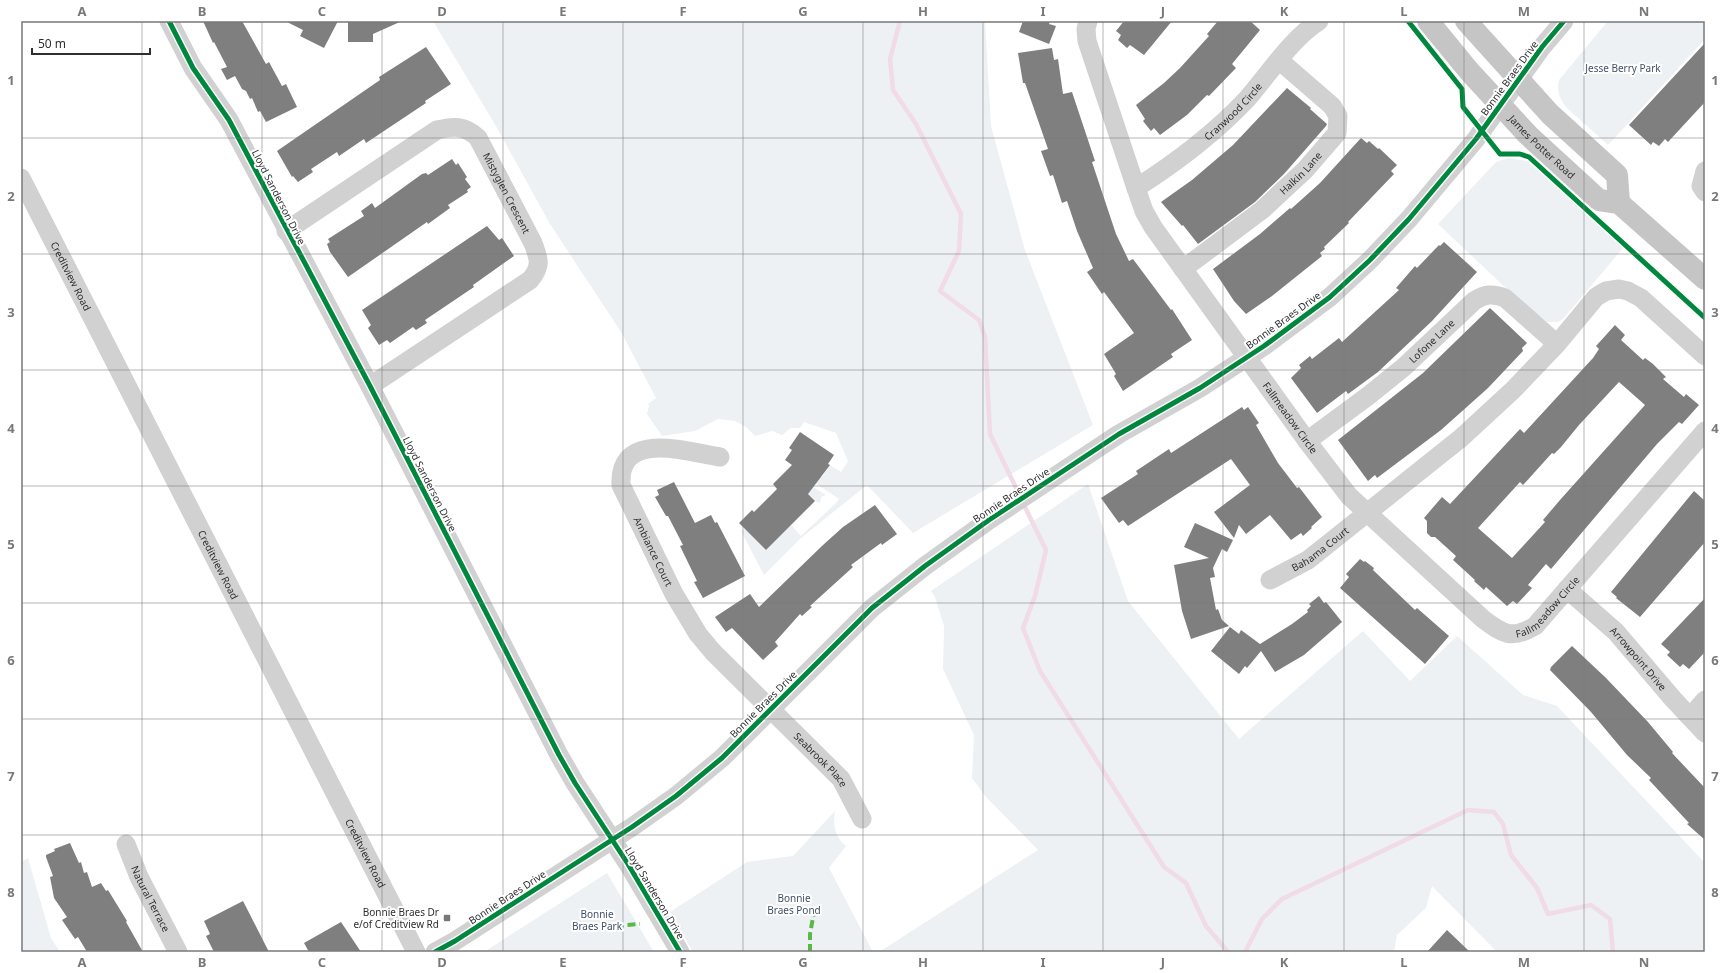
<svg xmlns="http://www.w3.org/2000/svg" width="1726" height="973" viewBox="0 0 1726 973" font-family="'Noto Sans',sans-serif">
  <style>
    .green { fill: #edf1f4 }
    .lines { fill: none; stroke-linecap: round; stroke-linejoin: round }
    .stream { stroke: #f0dbe7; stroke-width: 4.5 }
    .building { fill: #7f7f7f; fill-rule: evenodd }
    .minor { stroke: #d1d1d1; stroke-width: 19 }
    .major { stroke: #c5c5c5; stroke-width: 22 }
    .quiet { stroke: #58b947; stroke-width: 4; stroke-dasharray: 8 4; stroke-linecap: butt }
    .cycleway-casing { stroke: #fff; stroke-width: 8 }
    .cycleway { stroke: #00873e; stroke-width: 5 }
    .grid { fill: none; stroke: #787878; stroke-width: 1; stroke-opacity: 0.55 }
    .poi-dot { fill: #787878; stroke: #fff; stroke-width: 1.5 }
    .labels { text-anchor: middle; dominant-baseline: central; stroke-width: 4; stroke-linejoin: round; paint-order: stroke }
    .park-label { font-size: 10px; fill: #405167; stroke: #fff }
    .street-label { font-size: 10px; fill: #2f2f2f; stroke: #fff }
    .poi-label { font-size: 10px; fill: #2f2f2f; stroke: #fff; text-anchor: end }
    .neatline { fill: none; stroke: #787878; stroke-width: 1.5 }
    .grid-label { font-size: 13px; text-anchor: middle; font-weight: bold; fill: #787878 }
  </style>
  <rect width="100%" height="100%" fill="#fff"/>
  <g class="green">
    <path d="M 433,21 L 985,21 L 991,126 L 1025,250 L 1093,425 L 913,533 L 867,485 L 801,538 L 764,575 L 741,531 L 745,529 L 766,550 L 791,525 L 801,536 L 837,502 L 839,499 L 815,483 L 813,487 L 826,495 L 821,497 L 820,503 L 815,501 L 795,481 L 823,476 L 830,465 L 841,472 L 848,461 L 836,433 L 804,422 L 800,428 L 791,428 L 782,435 L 772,431 L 755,436 L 746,427 L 735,421 L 718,419 L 695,431 L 662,436 L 647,414 L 649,406 L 648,404 L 656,398 L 621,332 L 550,224 L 497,128 Z"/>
    <path d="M 1608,21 L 1705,21 L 1705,39 L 1608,145 L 1566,107 C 1560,99 1556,90 1559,80 Z"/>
    <path d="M 1508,158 L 1527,161 L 1624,247 L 1563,319 L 1558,322 L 1547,322 L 1509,291 L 1438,224 L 1496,162 Z"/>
    <path d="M 1088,484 L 1128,601 L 1239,739 L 1363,631 L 1410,681 L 1457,636 L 1523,695 L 1557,706 L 1705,863 L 1705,952 L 1497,952 L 1432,886 L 1426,908 L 1397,935 L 1394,952 L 879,952 L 1038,850 L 986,797 L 972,778 L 974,735 L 943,669 L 944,626 L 935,597 L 931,591 Z"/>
    <path d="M 835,811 C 833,825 834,836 846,846 L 829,868 L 873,952 L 693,952 L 670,912 L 747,862 L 793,856 Z"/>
    <path d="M 28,858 L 51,938 L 60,952 L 21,952 L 21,862 Z"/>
    <path d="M 607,873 L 654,952 L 484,952 Z"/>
  </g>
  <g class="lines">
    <g class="stream">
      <path d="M 900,21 L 890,59 L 893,90 L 916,124 L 961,214 L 959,251 L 940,291 L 979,320 L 985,337 L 990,434 L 1019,494"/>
      <path d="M 1023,503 L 1046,550 L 1035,596 L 1023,628 L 1040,671 L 1164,867 L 1186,883 L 1206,926 L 1228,952"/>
      <path d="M 1245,952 L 1262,919 L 1282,899 L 1468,810 L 1494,812 L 1503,824 L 1511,855 L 1537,888 L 1548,914 L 1591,905 L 1610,919 L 1613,952"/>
    </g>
  </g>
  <g class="building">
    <path d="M 203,21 L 242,21 L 266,64 L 269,62 L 282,86 L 286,84 L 297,107 L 266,122 L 260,111 L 258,112 L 252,98 L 250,99 L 246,91 L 242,89 L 235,76 L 227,80 L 221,69 L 227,67 L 214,42 L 213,43 Z"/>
    <path d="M 285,21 L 338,21 L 324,48 L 300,36 L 303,30 Z"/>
    <path d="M 348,21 L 402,21 L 373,34 L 373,42 L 348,42 Z"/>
    <path d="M 1023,21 L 1050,21 L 1049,24 L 1056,26 L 1049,44 L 1019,32 Z"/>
    <path d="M 1124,21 L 1172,21 L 1144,55 L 1130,45 L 1127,48 L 1118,40 L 1121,35 L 1116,31 Z"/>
    <path d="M 1218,21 L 1250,21 L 1260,30 L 1232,64 L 1236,68 L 1209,96 L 1207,95 L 1187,115 L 1160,135 L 1154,128 L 1151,131 L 1143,121 L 1145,119 L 1136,105 L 1164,83 L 1180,68 L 1209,36 L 1207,34 Z"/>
    <path d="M 1705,43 L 1705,102 L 1668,142 L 1665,139 L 1659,146 L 1653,142 L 1651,145 L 1629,125 Z"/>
    <path d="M 426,47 L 451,84 L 425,101 L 426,103 L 366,143 L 364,139 L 339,156 L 337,152 L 311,169 L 313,172 L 298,182 L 293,176 L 292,177 L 277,151 L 380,80 L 379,77 Z"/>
    <path d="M 1052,48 L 1054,60 L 1058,59 L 1063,94 L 1072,92 L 1095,161 L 1092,162 L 1116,234 L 1129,261 L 1133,259 L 1171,310 L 1172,309 L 1192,340 L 1171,354 L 1173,357 L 1123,391 L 1114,376 L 1116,374 L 1104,354 L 1134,333 L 1104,292 L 1102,294 L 1087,272 L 1093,268 L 1077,231 L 1067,201 L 1062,203 L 1053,175 L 1050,176 L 1041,151 L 1048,149 L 1025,83 L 1023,83 L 1018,53 Z"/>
    <path d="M 1287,88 L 1311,108 L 1310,109 L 1327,124 L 1326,126 L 1284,174 L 1255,202 L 1198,244 L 1183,225 L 1182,226 L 1161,202 L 1192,180 L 1233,145 Z"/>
    <path d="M 1361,138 L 1367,143 L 1369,141 L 1378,149 L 1379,148 L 1397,165 L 1391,171 L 1394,174 L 1348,222 L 1349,223 L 1324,247 L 1325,249 L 1320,253 L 1322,256 L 1272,296 L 1246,314 L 1234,301 L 1213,269 L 1260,234 L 1290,208 L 1291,209 L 1320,183 Z"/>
    <path d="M 452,159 L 456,165 L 458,163 L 467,177 L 465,179 L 471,187 L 467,190 L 468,192 L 448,205 L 450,208 L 428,224 L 427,222 L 348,277 L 330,252 L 327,244 L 330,242 L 328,239 L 364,216 L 361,211 L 372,203 L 375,208 L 422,174 L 426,173 L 428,175 Z"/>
    <path d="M 487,226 L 499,240 L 502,238 L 514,256 L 473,285 L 474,287 L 425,320 L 427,323 L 416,330 L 413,327 L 390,343 L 387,340 L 379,345 L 368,328 L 371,325 L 362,310 Z"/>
    <path d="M 1444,242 L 1477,272 L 1432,321 L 1378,372 L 1348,394 L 1346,391 L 1317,413 L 1291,378 L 1301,368 L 1299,365 L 1310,356 L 1312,359 L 1339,338 L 1342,342 L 1399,290 L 1396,288 L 1415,266 L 1417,268 L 1439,245 L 1440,246 Z"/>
    <path d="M 1490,308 L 1527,343 L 1522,348 L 1523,351 L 1488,388 L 1441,430 L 1377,478 L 1375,475 L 1368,481 L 1338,440 L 1423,373 Z"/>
    <path d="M 1615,325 L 1625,335 L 1621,340 L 1643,360 L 1645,358 L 1653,364 L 1666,377 L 1663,379 L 1684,397 L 1686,394 L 1699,405 L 1682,424 L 1679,422 L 1657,444 L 1551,569 L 1546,564 L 1528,585 L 1532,588 L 1517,604 L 1513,601 L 1507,606 L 1486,587 L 1484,590 L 1474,581 L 1475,580 L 1453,560 L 1456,556 L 1435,537 L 1431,537 L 1427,533 L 1427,521 L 1424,518 L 1442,497 L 1450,504 L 1520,429 L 1524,433 L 1593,358 L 1599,349 L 1596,346 ZM 1619,382 L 1645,405 L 1560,500 L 1543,520 L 1545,522 L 1512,558 L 1478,528 L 1520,482 L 1523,485 L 1552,453 L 1554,454 L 1561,447 L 1579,425 Z"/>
    <path d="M 1242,407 L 1244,410 L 1248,407 L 1259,423 L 1256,425 L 1278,463 L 1297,488 L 1299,487 L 1322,517 L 1311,527 L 1312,528 L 1303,536 L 1301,533 L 1291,540 L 1270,515 L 1246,534 L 1239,525 L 1234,538 L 1214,512 L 1250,485 L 1231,459 L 1128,526 L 1123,520 L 1119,523 L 1101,498 L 1138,474 L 1136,471 L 1169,449 L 1171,453 Z"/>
    <path d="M 800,432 L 834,455 L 828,464 L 830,465 L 808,494 L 815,501 L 766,550 L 739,523 L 752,510 L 754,512 L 777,489 L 773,484 L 792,465 L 785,460 L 792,450 L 789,448 Z"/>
    <path d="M 674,482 L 695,523 L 711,515 L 715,523 L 717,522 L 745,576 L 703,598 L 694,582 L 697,581 L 680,546 L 683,545 L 668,516 L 666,516 L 655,497 L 659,495 L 657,490 Z"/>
    <path d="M 1694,491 L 1705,501 L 1705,542 L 1640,617 L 1616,598 L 1617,597 L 1611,592 Z"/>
    <path d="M 875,505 L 897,534 L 882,545 L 881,543 L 851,565 L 853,567 L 810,606 L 812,607 L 802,616 L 800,614 L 775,642 L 778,646 L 763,660 L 732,628 L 726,632 L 715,617 L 750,594 L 759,607 L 823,545 L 843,527 Z"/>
    <path d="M 1195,523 L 1233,540 L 1227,552 L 1222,549 L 1213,568 L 1215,577 L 1210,578 L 1216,610 L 1218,609 L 1222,620 L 1229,626 L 1191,639 L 1182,611 L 1174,565 L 1209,558 L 1184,547 Z"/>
    <path d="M 1360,559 L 1364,562 L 1365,561 L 1374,568 L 1373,570 L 1415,610 L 1417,608 L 1449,636 L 1425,664 L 1340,588 L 1349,577 L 1346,574 Z"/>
    <path d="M 1319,596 L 1324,603 L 1326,602 L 1342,622 L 1304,655 L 1275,672 L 1261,651 L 1247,668 L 1245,666 L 1239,674 L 1211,651 L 1230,627 L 1239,634 L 1241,630 L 1260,644 L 1292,624 L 1308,612 L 1307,610 L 1311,606 L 1309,604 Z"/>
    <path d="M 1705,598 L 1705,652 L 1689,669 L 1683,664 L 1680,667 L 1667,655 L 1670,652 L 1661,644 Z"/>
    <path d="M 1572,646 L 1606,678 L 1648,722 L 1673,752 L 1672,753 L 1705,788 L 1705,840 L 1687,824 L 1689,823 L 1649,780 L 1651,778 L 1627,755 L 1591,712 L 1550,670 L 1551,667 Z"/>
    <path d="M 70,843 L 79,863 L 81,862 L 84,873 L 87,872 L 92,887 L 101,883 L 106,891 L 108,890 L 127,921 L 126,922 L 143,952 L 87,952 L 78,937 L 75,939 L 62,920 L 67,917 L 54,898 L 50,877 L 53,876 L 46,857 L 46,855 L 55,851 L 54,849 Z"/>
    <path d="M 243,901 L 269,952 L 214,952 L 206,936 L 210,934 L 204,921 Z"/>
    <path d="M 341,922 L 361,952 L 309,952 L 304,943 Z"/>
    <path d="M 1447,930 L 1470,952 L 1427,952 Z"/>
  </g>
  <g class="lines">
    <g class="minor">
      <path d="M 169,21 L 193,68 L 229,120 L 370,386 L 559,755 L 575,783 L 628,864 L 680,952"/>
      <path id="s1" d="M 1088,21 L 1086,29 L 1087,41 L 1136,188 L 1144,211 L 1153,227 L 1307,441 L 1349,496 L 1483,619 C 1503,634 1512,640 1535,626 L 1705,431"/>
      <path d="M 1705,171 L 1701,186 L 1705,192"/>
      <path id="s2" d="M 21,178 L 416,952"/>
      <path id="s3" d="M 1136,188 C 1177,162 1214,134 1247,99 C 1269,74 1291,39 1319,21"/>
      <path id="s4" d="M 286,231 L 437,130 C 453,126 465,125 478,138 L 533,243 C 539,259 542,266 530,280 L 370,386"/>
      <path id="s5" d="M 1183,269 L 1262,210 L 1305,170 L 1337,133 L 1338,116 L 1332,106 L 1280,61"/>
      <path id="s6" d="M 1307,441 L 1368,396 L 1404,367 L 1474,301 C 1485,294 1492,293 1505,298 L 1557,344"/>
      <path id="s7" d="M 720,457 C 688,452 618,429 621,485 L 674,594 L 698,634 L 713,652 L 841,779 L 862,819"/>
      <path id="s8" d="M 1270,580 L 1308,560 L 1461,438 L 1513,390 L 1557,344 L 1596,297 L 1606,291 L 1619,289 L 1628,291 L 1641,298 L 1705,356"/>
      <path id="s9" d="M 1567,589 L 1616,632 L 1673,699 L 1705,733"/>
      <path d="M 1690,717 L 1705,700"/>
      <path id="s10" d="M 126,844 L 139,877 L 178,952"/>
      <path d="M 435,952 L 455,941 L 632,827 L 676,796 L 722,758 L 872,608 L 925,566 L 989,520 L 1119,434 L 1200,388 L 1264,346 L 1330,297 L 1370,260 L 1409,219 L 1476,139 L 1542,47 L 1564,21"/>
    </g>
    <g class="major">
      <path id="s11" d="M 1428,21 L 1469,71 L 1528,135 L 1599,200 L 1619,203 L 1705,279"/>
      <path d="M 1466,21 L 1550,114 L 1617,175 L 1619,203"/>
    </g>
    <g class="quiet">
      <path d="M 604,923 L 614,926 L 640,924"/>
      <path d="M 810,952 L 810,934 L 814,912"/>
    </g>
    <defs>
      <g id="cycleway">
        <path d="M 169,21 L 193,68 L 229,120 L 370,386 L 559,755 L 575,783 L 628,864 L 680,952"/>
        <path d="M 1408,21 L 1462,89 L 1463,107 L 1500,154 L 1520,154 L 1529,157 L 1705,318"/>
        <path d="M 435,952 L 455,941 L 632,827 L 676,796 L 722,758 L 872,608 L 925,566 L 989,520 L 1119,434 L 1200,388 L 1264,346 L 1330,297 L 1370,260 L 1409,219 L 1476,139 L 1542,47 L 1564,21"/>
      </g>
    </defs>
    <use href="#cycleway" class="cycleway-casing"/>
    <use href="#cycleway" class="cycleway"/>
  </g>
  <path class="grid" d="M 142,21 L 142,952M 262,21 L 262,952M 382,21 L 382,952M 503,21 L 503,952M 623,21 L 623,952M 743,21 L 743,952M 863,21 L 863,952M 983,21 L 983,952M 1103,21 L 1103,952M 1223,21 L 1223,952M 1344,21 L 1344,952M 1464,21 L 1464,952M 1584,21 L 1584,952M 21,138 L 1705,138M 21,254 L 1705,254M 21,370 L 1705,370M 21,486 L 1705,486M 21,603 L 1705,603M 21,719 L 1705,719M 21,835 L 1705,835"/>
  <rect class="poi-dot" x="443" y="914" width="8" height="8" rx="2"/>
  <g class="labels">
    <g class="park-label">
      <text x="1623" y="68">Jesse Berry Park</text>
      <text x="794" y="898">Bonnie<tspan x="794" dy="12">Braes Pond</tspan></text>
      <text x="597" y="914">Bonnie<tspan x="597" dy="12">Braes Park</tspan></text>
    </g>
    <g class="street-label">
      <text transform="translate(1509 78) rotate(-54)">Bonnie Braes Drive</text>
      <text stroke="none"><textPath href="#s3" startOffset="124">Cranwood Circle</textPath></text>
      <text stroke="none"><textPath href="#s11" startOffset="170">James Potter Road</textPath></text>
      <text stroke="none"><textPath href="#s5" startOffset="152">Halkin Lane</textPath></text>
      <text stroke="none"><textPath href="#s4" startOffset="288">Mistyglen Crescent</textPath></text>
      <text transform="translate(279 197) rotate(63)">Lloyd Sanderson Drive</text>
      <text stroke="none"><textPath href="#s2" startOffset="110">Creditview Road</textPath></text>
      <text transform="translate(1283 320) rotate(-36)">Bonnie Braes Drive</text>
      <text stroke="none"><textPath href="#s6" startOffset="160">Lofone Lane</textPath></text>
      <text stroke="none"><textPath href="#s1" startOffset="453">Fallmeadow Circle</textPath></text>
      <text transform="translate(430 484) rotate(63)">Lloyd Sanderson Drive</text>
      <text transform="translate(1011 495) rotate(-34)">Bonnie Braes Drive</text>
      <text stroke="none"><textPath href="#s8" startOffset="59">Bahama Court</textPath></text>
      <text stroke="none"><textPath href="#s7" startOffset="197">Ambiance Court</textPath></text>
      <text stroke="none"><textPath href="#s2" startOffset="434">Creditview Road</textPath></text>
      <text stroke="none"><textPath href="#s1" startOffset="812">Fallmeadow Circle</textPath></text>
      <text stroke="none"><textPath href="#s9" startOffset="100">Arrowpoint Drive</textPath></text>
      <text transform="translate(763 704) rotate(-45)">Bonnie Braes Drive</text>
      <text stroke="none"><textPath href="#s7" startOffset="467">Seabrook Place</textPath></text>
      <text stroke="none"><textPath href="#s2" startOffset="758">Creditview Road</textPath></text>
      <text transform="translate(655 893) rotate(59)">Lloyd Sanderson Drive</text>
      <text transform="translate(507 897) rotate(-33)">Bonnie Braes Drive</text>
      <text stroke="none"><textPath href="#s10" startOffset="60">Natural Terrace</textPath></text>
    </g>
    <g class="poi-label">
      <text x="439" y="912">Bonnie Braes Dr<tspan x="439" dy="12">e/of Creditview Rd</tspan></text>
    </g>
  </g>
  <rect width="1726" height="973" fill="none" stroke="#ffffff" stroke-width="44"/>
  <path d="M32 48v6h118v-6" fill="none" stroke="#2f2f2f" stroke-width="2"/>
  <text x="38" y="48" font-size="12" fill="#2f2f2f" stroke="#ffffff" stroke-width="3" paint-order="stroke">50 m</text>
  <rect x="22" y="22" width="1682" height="929" class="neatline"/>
  <g class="grid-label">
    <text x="82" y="16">A</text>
    <text x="202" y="16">B</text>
    <text x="322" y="16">C</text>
    <text x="442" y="16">D</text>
    <text x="563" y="16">E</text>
    <text x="683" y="16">F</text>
    <text x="803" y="16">G</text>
    <text x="923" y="16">H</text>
    <text x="1043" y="16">I</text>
    <text x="1163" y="16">J</text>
    <text x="1284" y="16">K</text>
    <text x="1404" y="16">L</text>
    <text x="1524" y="16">M</text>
    <text x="1644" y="16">N</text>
    <text x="11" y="85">1</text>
    <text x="1715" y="85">1</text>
    <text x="11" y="201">2</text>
    <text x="1715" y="201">2</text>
    <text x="11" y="317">3</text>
    <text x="1715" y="317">3</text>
    <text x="11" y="433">4</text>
    <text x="1715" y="433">4</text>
    <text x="11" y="549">5</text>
    <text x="1715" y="549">5</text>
    <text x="11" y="665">6</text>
    <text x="1715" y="665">6</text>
    <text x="11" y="781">7</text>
    <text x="1715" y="781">7</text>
    <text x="11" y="897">8</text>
    <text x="1715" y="897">8</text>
    <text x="82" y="967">A</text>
    <text x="202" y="967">B</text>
    <text x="322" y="967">C</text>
    <text x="442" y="967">D</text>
    <text x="563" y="967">E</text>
    <text x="683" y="967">F</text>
    <text x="803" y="967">G</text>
    <text x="923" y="967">H</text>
    <text x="1043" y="967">I</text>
    <text x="1163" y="967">J</text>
    <text x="1284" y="967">K</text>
    <text x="1404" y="967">L</text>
    <text x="1524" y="967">M</text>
    <text x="1644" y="967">N</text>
  </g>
</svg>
